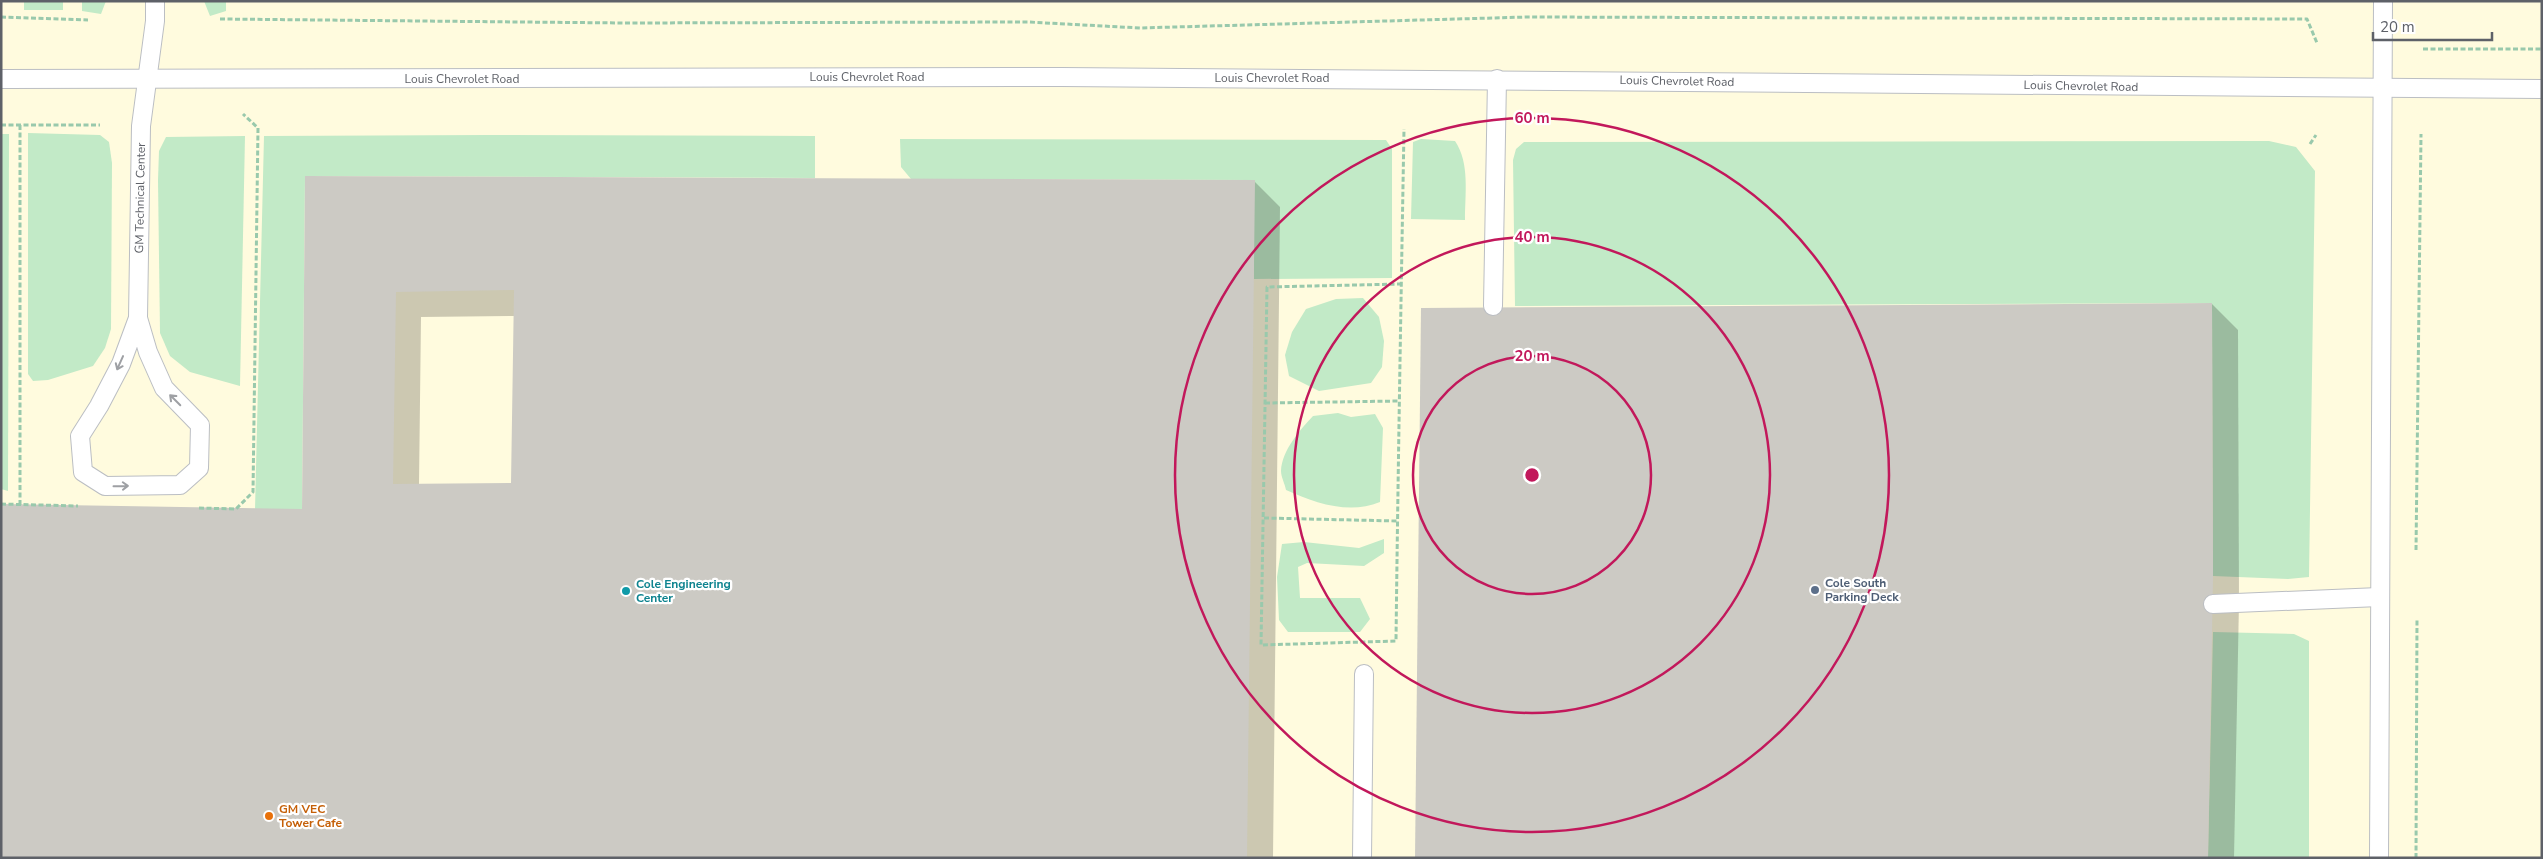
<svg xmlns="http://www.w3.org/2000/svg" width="2543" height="859" viewBox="0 0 2543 859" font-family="'Nunito Sans',sans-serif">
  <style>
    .commercial { fill: #fffbde }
    .green { fill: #c2eac7 }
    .shadow { fill: #0003; fill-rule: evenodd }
    .building { fill: #cccac4; fill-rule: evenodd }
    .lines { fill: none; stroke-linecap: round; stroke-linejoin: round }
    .lane-casing { stroke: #bbbec3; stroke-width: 20 }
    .path { stroke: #99c9ac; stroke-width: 3; stroke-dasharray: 5 2.5; stroke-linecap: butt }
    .lane { stroke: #fff; stroke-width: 18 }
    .oneway { stroke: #9ea0a4 }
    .ring { fill: none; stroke: #c2185b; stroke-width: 2.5 }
    .service-dot { fill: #5c6f8a; stroke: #fff; stroke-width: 2 }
    .culture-dot { fill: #0f9aa8; stroke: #fff; stroke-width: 2 }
    .food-dot { fill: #e8710a; stroke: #fff; stroke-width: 2 }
    .labels { text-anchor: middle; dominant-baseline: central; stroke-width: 4.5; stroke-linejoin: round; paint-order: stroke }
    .street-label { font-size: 12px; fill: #5e6168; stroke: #fff }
    .service-label { font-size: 12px; font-weight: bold; fill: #4e5e75; stroke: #fff; text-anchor: start }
    .culture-label { font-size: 12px; font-weight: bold; fill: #0d838f; stroke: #fff; text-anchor: start }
    .food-label { font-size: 12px; font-weight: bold; fill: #c56008; stroke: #fff; text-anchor: start }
    .centre { fill: #c2185b; stroke: #fff; stroke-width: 2.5 }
    .ring-label { font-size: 15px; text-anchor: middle; font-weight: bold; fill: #c2185b; stroke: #fff; stroke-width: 4.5; stroke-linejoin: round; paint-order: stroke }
  </style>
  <rect width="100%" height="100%" fill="#f1f0e7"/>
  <rect class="commercial" x="1" y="1" width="2541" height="857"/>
  <g class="green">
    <rect x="24" y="1" width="39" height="9"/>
    <path d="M 82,1 L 106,1 L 101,14 L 82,11 Z"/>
    <path d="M 204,1 L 226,1 L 226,11 L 210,16 Z"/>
    <path d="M 28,133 L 100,135 L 109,142 L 112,163 L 111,329 L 105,348 L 93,366 L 48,380 L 33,381 L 28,374 Z"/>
    <path d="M 1,134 L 9,134 L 8,491 L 1,489 Z"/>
    <path d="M 487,135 L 815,136 L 815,178 L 305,176 L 302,509 L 255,510 L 264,136 Z"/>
    <path d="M 245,136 L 240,386 L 190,372 L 170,356 L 160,333 L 158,180 L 159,151 L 166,137 Z"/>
    <path d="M 900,139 L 1386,140 L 1392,149 L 1392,278 L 1254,279 L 1254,180 L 911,179 L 901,167 Z"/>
    <path d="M 1421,139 L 1455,141 C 1470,163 1465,194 1465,220 L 1411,219 L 1413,142 Z"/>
    <path d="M 2269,141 L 2296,147 L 2315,171 L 2309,577 L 2288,579 L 2213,576 L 2212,303 L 1515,306 L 1513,160 L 1516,149 L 1524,142 Z"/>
    <path d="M 1363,298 L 1379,317 L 1384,341 L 1382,367 L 1371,383 L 1319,391 L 1289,376 L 1285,355 L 1292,332 L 1306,309 L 1336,299 Z"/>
    <path d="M 1338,413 L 1351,417 L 1375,414 L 1383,428 L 1380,502 C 1349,515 1315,503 1286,490 C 1285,484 1281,477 1281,471 C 1282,450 1300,430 1313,416 Z"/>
    <path d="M 1384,539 L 1384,553 L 1364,566 L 1307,563 L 1298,567 L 1300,598 L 1360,598 L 1370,619 L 1360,632 L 1288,632 L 1279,620 L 1277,577 L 1282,544 L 1304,542 L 1359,548 Z"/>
    <path d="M 2213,632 L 2294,634 L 2309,641 L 2309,858 L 2208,858 Z"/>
  </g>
  <g class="shadow">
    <path d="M 306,177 L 1254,181 L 1280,207 L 1273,858 L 1,858 L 303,511 ZM 515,316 L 512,485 L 419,485 L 421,317 Z"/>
    <path d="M 2212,304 L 2238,330 L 2239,602 L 2234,858 L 1416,858 Z"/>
  </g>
  <g class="building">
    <path d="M 305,176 L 1255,180 L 1247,858 L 1,858 L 1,504 L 302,509 ZM 514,290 L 511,483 L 393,484 L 396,292 Z"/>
    <path d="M 2212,303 L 2213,576 L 2208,858 L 1415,858 L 1421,308 Z"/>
  </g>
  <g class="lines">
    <defs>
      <g id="lane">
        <path d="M 1,79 L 1062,77 L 2542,89"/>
        <path d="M 1493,306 L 1497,79"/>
        <path d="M 138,318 L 121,364 L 99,406 L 80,436 L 83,472 L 105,486 L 180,485 L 199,468 L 200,425 L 164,388 L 148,352 L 138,318 L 141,126 L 155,21 L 155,1"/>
        <path d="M 2213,604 L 2379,597"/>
        <path d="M 1362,858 L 1364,674"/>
        <path d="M 2379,858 L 2383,1"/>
      </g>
    </defs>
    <use href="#lane" class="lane-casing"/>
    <g class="path">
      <path d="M 1,17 L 88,20"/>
      <path d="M 220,19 L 623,23 L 1028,22 L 1140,28 L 1527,17 L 2307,19 L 2317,43"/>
      <path d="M 2423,49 L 2542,49"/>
      <path d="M 1,125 L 100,125"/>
      <path d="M 2310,144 L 2316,135"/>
      <path d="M 1402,284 L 1267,287 L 1261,645 L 1396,641 C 1398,470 1401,300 1404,129"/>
      <path d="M 1265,403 L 1400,401"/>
      <path d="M 1,504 L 78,506"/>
      <path d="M 20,505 L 20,125"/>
      <path d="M 199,508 L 236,509 L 253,492 L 258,128 L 243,114"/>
      <path d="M 1264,518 L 1397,521"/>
      <path d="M 2416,550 L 2421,134"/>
      <path d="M 2416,858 L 2417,619"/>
    </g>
    <use href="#lane" class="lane"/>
  </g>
  <defs><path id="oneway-shaft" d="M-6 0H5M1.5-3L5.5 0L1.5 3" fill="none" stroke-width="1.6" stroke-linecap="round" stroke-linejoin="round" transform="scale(1.25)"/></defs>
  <g class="oneway">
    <use href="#oneway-shaft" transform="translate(120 363) rotate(114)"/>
    <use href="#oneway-shaft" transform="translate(175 400) rotate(-135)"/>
    <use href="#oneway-shaft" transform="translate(121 486) rotate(-1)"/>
  </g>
  <g class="ring">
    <circle cx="1532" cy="475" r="119"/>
    <circle cx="1532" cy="475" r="238"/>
    <circle cx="1532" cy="475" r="357"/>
  </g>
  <circle class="service-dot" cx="1815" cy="590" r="5"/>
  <circle class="culture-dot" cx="626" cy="591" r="5"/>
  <circle class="food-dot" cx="269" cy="816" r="5"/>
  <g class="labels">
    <g class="street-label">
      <text x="867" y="77">Louis Chevrolet Road</text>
      <text x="1272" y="78">Louis Chevrolet Road</text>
      <text x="462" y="79">Louis Chevrolet Road</text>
      <text transform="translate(1677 81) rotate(1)">Louis Chevrolet Road</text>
      <text transform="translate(2081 86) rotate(1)">Louis Chevrolet Road</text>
      <text transform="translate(140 198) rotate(-89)">GM Technical Center</text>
    </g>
    <g class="service-label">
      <text x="1825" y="583">Cole South<tspan x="1825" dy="14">Parking Deck</tspan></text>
    </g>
    <g class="culture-label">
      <text x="636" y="584">Cole Engineering<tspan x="636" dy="14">Center</tspan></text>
    </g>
    <g class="food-label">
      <text x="279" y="809">GM VEC<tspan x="279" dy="14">Tower Cafe</tspan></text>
    </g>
  </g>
  <circle cx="1532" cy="475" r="8" class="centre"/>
  <g class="ring-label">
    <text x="1532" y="123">60 m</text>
    <text x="1532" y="242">40 m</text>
    <text x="1532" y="361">20 m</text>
  </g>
  <rect width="2543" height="859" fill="none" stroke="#5e6168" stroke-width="5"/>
  <path d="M2373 32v8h119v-8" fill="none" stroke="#5e6168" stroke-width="2.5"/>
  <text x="2380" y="32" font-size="15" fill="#5e6168" stroke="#ffffff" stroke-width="4" paint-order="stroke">20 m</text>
</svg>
